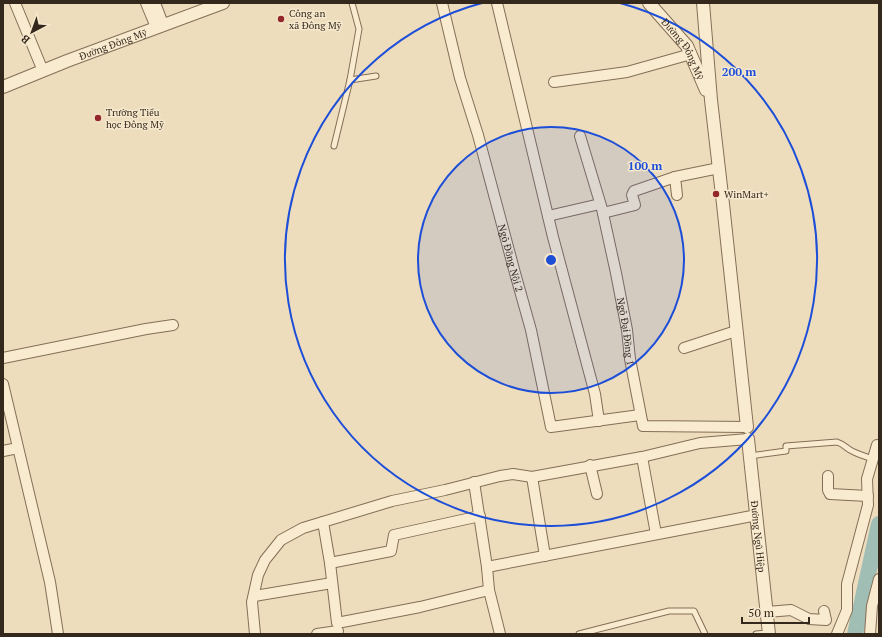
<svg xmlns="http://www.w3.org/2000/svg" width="882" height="637" viewBox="0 0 882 637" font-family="'PT Serif',serif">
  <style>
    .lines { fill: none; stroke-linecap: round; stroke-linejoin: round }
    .river { stroke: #a1beb5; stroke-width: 16 }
    .service-casing { stroke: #856e57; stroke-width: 7 }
    .minor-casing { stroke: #856e57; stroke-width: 12 }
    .tertiary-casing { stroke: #856e57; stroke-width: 14 }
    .service { stroke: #f8ebd0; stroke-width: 5 }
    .minor { stroke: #f8ebd0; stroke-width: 10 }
    .tertiary { stroke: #f8ebd0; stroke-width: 12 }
    .ring { fill: none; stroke: #1d4ed8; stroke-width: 2 }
    .poi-dot { fill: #93272b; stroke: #f5e8cd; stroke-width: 1.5 }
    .labels { text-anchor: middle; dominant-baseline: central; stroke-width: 3; stroke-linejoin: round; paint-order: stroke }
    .poi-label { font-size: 10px; fill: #34271b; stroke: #f5e8cd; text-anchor: start }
    .street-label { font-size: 10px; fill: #34271b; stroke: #f5e8cd }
    .centre { fill: #1d4ed8; stroke: #f5e8cd; stroke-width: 2 }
    .ring-label { font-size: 12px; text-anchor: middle; font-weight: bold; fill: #1d4ed8; stroke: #f5e8cd; stroke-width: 3; stroke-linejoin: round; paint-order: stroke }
  </style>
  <rect width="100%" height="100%" fill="#edddbd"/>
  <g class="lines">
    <path class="river" d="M 855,634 L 879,524"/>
    <defs>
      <g id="service">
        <path d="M 350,80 L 376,76"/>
        <path d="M 334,146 L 350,80 L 359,29 L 352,3"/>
        <path d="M 750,456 L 786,451 L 786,446 L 837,442 C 846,445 846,449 854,452 C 860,455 867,457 873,459"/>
        <path d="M 579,634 L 669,611 L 694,611 L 705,634"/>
        <path d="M 756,634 L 768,633"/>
      </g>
      <g id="minor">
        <path d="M 15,3 L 43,71"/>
        <path d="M 146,3 L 156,27"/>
        <path d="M 155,3 L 163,24"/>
        <path id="s1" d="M 442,3 L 460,78 L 478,135 L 515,273 L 531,330 L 551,427 L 640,415"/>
        <path d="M 497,3 L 553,237 L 595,394 L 599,421"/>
        <path d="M 554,82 L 627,72 L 691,54"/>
        <path id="s2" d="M 580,136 L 602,209 L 616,273 L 627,330 L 630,359 L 643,426 L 747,427"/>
        <path d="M 677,195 L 675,177 L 719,168"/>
        <path d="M 603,213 L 635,205 L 632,195 L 634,191 L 675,177"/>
        <path d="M 548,216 L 600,204"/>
        <path d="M 684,348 L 736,331"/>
        <path d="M 3,358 L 146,329 L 173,325"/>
        <path d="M 3,384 L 50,582 L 58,634"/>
        <path d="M 3,451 L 18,448"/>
        <path d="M 642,457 L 656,534"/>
        <path d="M 590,465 L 597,494"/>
        <path d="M 828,476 L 828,490 L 830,494 L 868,496"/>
        <path d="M 532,477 L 545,556"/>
        <path d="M 474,482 L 487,567"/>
        <path d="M 323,522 L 330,563 L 337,623 L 420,607 L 489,590 L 487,567 L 757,515"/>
        <path d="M 330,563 L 391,551 L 394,535 L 480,516"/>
        <path d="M 489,590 L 500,634"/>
        <path d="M 254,596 L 332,583"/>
        <path d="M 767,612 L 791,610 L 809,619 L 826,620 L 824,611"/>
        <path d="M 255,634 L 252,602 L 258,575 L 265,560 L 281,540 L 303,528 L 392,501 L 445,490 L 500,476 L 513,474 L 532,477 L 642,457 L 700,443 L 748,439"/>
        <path d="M 317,634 L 338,631"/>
        <path d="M 837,634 L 847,610 L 847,584 L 868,505 L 867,479 L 877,445"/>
        <path d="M 870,634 L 872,606 L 879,579"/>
      </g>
      <g id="tertiary">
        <path id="s3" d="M 649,3 L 687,46 L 706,90"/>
        <path d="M 703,3 L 711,100 L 723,204 L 747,427"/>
        <path id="s4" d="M 3,87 L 67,61 L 223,3"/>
        <path id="s5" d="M 748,439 L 769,634"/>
      </g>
    </defs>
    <use href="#service" class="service-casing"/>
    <use href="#minor" class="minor-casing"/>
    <use href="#tertiary" class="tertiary-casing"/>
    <use href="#service" class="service"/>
    <use href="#minor" class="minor"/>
    <use href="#tertiary" class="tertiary"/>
  </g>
  <circle cx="551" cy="260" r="133" fill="#1d4ed8" fill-opacity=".12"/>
  <g class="ring">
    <circle cx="551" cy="260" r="133"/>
    <path d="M620 3A266 266 0 1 1 482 3"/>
  </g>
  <g class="poi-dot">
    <circle cx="281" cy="19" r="4"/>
    <circle cx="98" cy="118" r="4"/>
    <circle cx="716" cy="194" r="4"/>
  </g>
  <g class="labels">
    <g class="poi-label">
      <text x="289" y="13">Công an<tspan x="289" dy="12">xã Đông Mỹ</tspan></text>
      <text x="106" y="112">Trường Tiểu<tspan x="106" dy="12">học Đông Mỹ</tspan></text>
      <text x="724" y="194">WinMart+</text>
    </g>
    <g class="street-label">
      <text stroke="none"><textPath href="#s4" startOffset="118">Đường Đông Mỹ</textPath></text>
      <text stroke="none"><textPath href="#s3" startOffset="58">Đường Đông Mỹ</textPath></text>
      <text stroke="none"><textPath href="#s1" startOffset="264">Ngõ Đồng Nội 2</textPath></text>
      <text stroke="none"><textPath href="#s2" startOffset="201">Ngõ Đại Đồng 1</textPath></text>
      <text stroke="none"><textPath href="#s5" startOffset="98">Đường Ngũ Hiệp</textPath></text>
    </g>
  </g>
  <circle cx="551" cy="260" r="6" class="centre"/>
  <g class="ring-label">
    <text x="739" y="76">200 m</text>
    <text x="645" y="170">100 m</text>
  </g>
  <rect width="882" height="637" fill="none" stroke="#34271b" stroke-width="8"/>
  <g transform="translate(32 32) rotate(221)" stroke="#f5e8cd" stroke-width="3" paint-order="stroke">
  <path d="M0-3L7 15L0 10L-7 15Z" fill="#34271b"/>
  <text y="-6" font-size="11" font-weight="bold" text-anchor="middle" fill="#34271b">B</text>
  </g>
  <path d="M742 617v6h67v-6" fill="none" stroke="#34271b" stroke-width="2"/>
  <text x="748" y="617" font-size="12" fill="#34271b" stroke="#f5e8cd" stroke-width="3" paint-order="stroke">50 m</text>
</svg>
